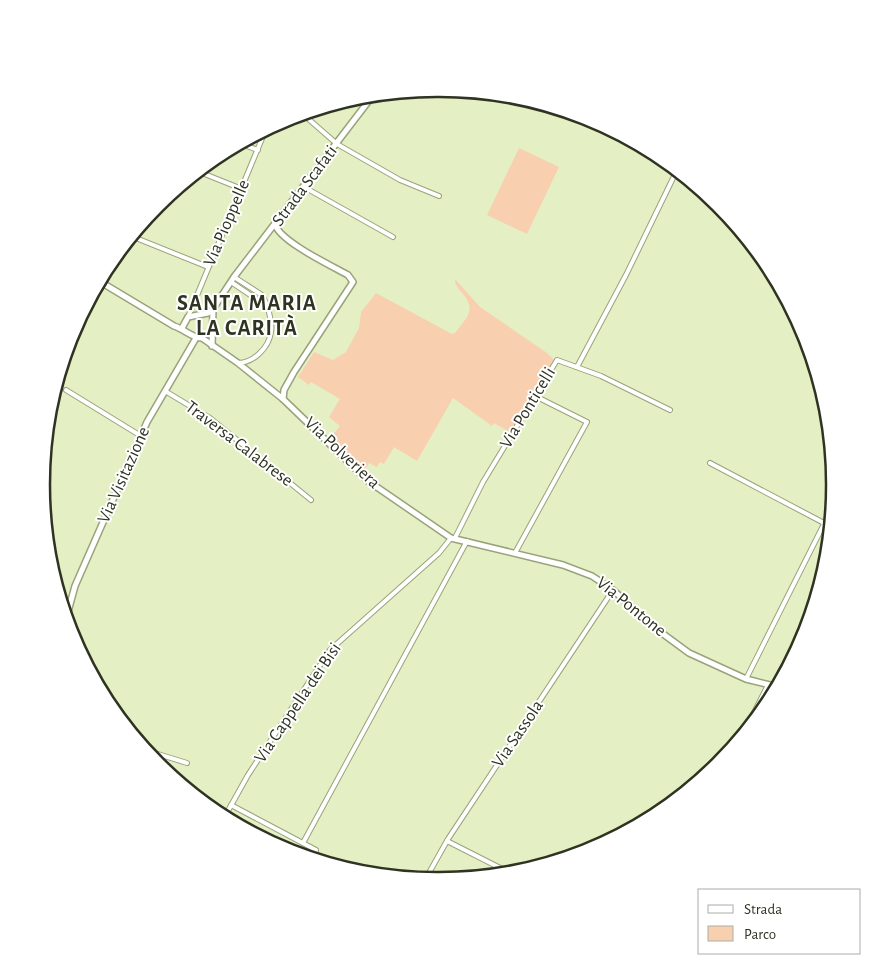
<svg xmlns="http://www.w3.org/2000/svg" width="876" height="969" viewBox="0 0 876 969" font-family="'Alegreya Sans',sans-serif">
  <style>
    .green { fill: #f8cfaf }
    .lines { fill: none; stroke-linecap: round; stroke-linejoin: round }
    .minor-casing { stroke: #98a37a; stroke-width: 6 }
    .tertiary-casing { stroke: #98a37a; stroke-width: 8 }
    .minor { stroke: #fff; stroke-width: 4 }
    .tertiary { stroke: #fff; stroke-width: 5 }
    .labels { text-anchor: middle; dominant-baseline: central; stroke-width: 4; stroke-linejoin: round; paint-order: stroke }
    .street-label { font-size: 18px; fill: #2f3322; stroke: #fff }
    .district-label { font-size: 22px; font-weight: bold; letter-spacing: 1px; fill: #2f3322; stroke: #fff }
    .rim { fill: none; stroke: #2f3322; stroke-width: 2.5 }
  </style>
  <rect width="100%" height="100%" fill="#e4f0c4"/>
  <g class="green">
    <path d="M 519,148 L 559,167 L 527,234 L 487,215 Z"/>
    <path d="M 455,279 L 480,307 L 547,353 L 555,361 L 511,433 L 494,423 L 492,426 L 453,398 L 417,461 L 394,447 L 384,464 L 380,462 L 377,467 L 369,463 L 364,471 L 330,438 L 340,426 L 329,417 L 340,399 L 311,382 L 309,385 L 298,377 L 314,352 L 333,360 L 346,352 L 359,328 L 361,312 L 376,293 L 452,334 L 455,333 C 466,318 477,311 463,294 C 459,289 455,286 455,279 Z"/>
  </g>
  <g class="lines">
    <defs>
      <g id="minor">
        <path d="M 299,114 L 305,116 L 337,144 L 400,180 L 439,196"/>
        <path d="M 239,143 L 258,150"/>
        <path d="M 197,171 L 242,189"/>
        <path d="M 304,187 L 393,237"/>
        <path d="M 131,236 L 208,267"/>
        <path d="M 234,277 L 262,295 L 268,307"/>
        <path d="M 231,282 L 268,307 C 269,315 273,324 271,332 C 269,348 253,363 238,363"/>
        <path d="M 188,317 L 266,129"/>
        <path d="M 77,322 L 101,282"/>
        <path d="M 577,367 L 626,275 L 677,170"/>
        <path d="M 55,386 L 60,389"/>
        <path d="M 66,390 L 141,436"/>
        <path d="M 165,391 L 210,418 L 311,500"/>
        <path d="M 710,463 L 824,523"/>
        <path d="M 455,538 L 483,482 L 557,360 L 601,376 L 670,410"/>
        <path d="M 515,553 L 587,422 L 535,396"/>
        <path d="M 746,679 L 833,506"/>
        <path d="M 767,689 L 773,696"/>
        <path d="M 742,736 L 768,685"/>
        <path d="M 145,750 L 187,763"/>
        <path d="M 231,805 L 316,850 L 314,858 L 320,861"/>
        <path d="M 224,818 L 248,775 L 330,650 L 439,553 L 451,538"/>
        <path d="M 447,841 L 512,874"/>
        <path d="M 303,843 L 467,541"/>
        <path d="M 428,875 L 440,881"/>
        <path d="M 425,880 L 448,839 L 613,590"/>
      </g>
      <g id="tertiary">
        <path d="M 275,224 C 279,241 332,266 348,275 L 353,282 L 294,372 L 284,390 L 283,399"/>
        <path d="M 99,281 L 174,326 C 184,329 192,338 202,338 L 238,363 L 283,399 L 368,481 L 451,538 L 563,565 L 592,576 L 613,590 L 655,628 L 689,653 L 746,679 L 778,687"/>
        <path d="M 182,328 L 188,317 L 208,313 L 213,309 L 234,277 L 374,94"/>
        <path d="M 212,346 L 213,309"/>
        <path d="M 66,619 L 75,586 L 147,422 L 196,338"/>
      </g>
    </defs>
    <use href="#minor" class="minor-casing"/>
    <use href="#tertiary" class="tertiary-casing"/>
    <use href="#minor" class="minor"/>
    <use href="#tertiary" class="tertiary"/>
  </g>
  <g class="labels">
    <g class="street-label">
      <text transform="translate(305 186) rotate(-53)">Strada Scafati</text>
      <text transform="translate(227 223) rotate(-67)">Via Pioppelle</text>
      <text transform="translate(528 408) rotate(-59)">Via Ponticelli</text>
      <text transform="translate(239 444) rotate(37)">Traversa Calabrese</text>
      <text transform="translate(342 453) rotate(43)">Via Polveriera</text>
      <text transform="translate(124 475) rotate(-66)">Via Visitazione</text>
      <text transform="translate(631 607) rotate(39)">Via Pontone</text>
      <text transform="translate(298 703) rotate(-56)">Via Cappella dei Bisi</text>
      <text transform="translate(518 734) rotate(-56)">Via Sassola</text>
    </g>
    <g class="district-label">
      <text x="247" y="303">SANTA MARIA<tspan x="247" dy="25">LA CARITÀ</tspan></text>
    </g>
  </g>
  <path d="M0 0H876V969H0ZM437 97H439A387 387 0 0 1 826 484V485A387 387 0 0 1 439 872H437A387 387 0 0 1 50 485V484A387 387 0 0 1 437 97Z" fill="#fff" fill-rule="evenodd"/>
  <path class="rim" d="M437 97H439A387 387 0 0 1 826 484V485A387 387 0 0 1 439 872H437A387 387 0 0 1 50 485V484A387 387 0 0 1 437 97Z"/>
  <rect x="698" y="889" width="162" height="65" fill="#ffffff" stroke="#acada7"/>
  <rect x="708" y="905" width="25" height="8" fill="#ffffff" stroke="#acada7"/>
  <text x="744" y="914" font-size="15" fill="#2f3322">Strada</text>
  <rect x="708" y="926" width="25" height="15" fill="#f8cfaf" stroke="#acada7"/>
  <text x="744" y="939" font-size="15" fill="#2f3322">Parco</text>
</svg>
